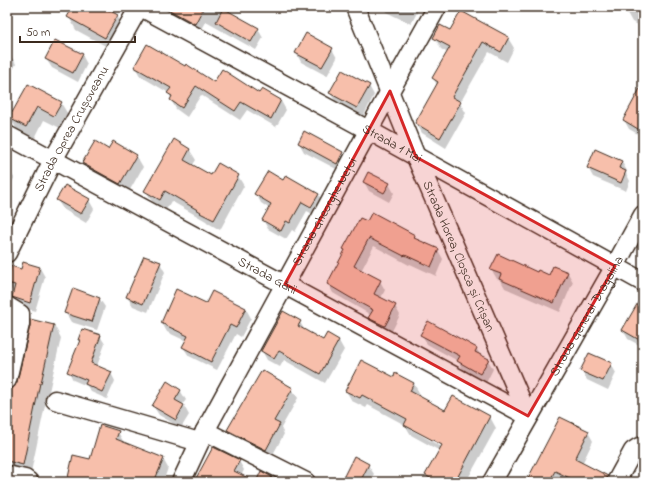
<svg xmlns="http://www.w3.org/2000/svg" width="650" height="489" viewBox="0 0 650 489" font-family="'Indie Flower',sans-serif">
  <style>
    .shadow { fill: #0003; fill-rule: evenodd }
    .building { fill: #f7bfab; stroke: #3b2a1e }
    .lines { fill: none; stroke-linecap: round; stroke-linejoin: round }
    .minor-casing { stroke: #3b2a1e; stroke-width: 21 }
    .minor { stroke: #fff; stroke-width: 18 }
    .marked { fill: #d62828; fill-opacity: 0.2; stroke: #d62828; stroke-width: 3; stroke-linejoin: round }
    .labels { text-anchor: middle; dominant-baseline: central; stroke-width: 4; stroke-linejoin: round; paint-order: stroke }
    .street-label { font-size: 13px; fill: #3b2a1e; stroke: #fff }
  </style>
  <rect width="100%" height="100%" fill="#fff"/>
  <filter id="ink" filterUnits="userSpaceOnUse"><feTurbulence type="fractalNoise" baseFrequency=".025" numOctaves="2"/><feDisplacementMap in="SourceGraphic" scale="8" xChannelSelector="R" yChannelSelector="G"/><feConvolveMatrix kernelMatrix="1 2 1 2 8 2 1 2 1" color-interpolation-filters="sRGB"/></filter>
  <g filter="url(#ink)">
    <g class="shadow">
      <path d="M 74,7 L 101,7 L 117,16 L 125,29 L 113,50 L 76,30 L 69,17 Z"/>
      <path d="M 172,7 L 219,7 L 258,29 L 263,38 L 256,50 L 206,22 L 200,33 L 176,19 L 171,10 Z"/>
      <path d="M 384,7 L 420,7 L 411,24 L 386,12 Z"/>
      <path d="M 508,7 L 514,7 L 512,10 Z"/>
      <path d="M 537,7 L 546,7 L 543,11 Z"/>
      <path d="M 630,7 L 643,7 L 643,27 L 632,22 L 627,13 Z"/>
      <path d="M 451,32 L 508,38 L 514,48 L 507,62 L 489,52 L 460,103 L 466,113 L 446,148 L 422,133 L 416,123 L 437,85 L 433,78 L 448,53 L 441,49 L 435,38 Z"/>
      <path d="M 332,49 L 337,58 L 327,76 L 301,62 L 296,53 Z"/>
      <path d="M 7,52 L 9,53 L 16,64 L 7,81 Z"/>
      <path d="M 82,55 L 87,64 L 78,82 L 52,68 L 46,59 Z"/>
      <path d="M 135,67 L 214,83 L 260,94 L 262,91 L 281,101 L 286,110 L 276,127 L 247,110 L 240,120 L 201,95 L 187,117 L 176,109 L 171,100 L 172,99 L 168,93 L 169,93 L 140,76 Z"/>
      <path d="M 28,85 L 61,103 L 69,116 L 62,129 L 44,120 L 34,140 L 18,131 L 10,118 Z"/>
      <path d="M 369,86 L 374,95 L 363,117 L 336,102 L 330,93 Z"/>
      <path d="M 643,103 L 643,137 L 629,129 L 624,120 Z"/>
      <path d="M 299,143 L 342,152 L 348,161 L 342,172 L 304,152 Z"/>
      <path d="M 189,149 L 196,160 L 192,166 L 211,177 L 238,176 L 244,186 L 220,230 L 208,223 L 206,221 L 171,201 L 166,210 L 152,201 L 146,191 Z"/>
      <path d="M 109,150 L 136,155 L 143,167 L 127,195 L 90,175 L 83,163 Z"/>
      <path d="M 622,162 L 627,171 L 626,173 L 630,181 L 626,191 L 593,177 L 588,168 Z"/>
      <path d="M 7,168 L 9,169 L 14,178 L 7,192 Z"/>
      <path d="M 283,181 L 318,194 L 324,204 L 316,216 L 307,211 L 295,232 L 292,230 L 286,239 L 268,229 L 263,220 L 270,209 L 261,203 L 256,194 Z"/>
      <path d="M 364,182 L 389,184 L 394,193 L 389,202 L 369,191 Z"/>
      <path d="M 57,200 L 89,200 L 94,209 L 86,223 L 63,209 Z"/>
      <path d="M 360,219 L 414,236 L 416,240 L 438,250 L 443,259 L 436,276 L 410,264 L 409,265 L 374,246 L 361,271 L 380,281 L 385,290 L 381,298 L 395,306 L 400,315 L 390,335 L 375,327 L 369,318 L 371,315 L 333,293 L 328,284 L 345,252 L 344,249 Z"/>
      <path d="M 160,263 L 165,272 L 148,312 L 133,306 L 127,297 Z"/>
      <path d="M 554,267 L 568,273 L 573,282 L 560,312 L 505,288 L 501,281 L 497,279 L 491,269 L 537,274 L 550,277 Z"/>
      <path d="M 40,268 L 45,277 L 35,311 L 18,306 L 13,297 L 14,292 L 13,292 L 7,283 L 22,270 Z"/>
      <path d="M 213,293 L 246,309 L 251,318 L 241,337 L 236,334 L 217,370 L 189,356 L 183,347 L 186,341 L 167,332 L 162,323 L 207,305 Z"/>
      <path d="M 99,298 L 105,307 L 97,330 L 71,322 L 65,312 Z"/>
      <path d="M 643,300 L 643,347 L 628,339 L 623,330 Z"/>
      <path d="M 300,322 L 305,331 L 324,342 L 328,335 L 339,341 L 344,350 L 325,383 L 284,360 L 280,367 L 267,360 L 262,351 Z"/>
      <path d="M 54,325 L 61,338 L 48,396 L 47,396 L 30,477 L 7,472 L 7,403 L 15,388 Z"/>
      <path d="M 422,335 L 476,348 L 481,356 L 488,360 L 493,369 L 486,383 L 463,370 L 458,361 L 427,344 Z"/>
      <path d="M 100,336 L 105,344 L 97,366 L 111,373 L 115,381 L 107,399 L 91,392 L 87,386 L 73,380 L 69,372 L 80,342 L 79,340 Z"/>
      <path d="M 611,364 L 616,373 L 608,390 L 587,380 L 582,371 Z"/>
      <path d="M 394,378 L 414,384 L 420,394 L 418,397 L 446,412 L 453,397 L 490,417 L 496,428 L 466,482 L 430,482 L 426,475 L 440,451 L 411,435 L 405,425 L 368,405 L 366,408 L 352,401 L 346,391 ZM 412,428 L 446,447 L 445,449 L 412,430 Z"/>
      <path d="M 292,389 L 298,398 L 281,428 L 284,434 L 271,458 L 233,439 L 228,430 Z"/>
      <path d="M 180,390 L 186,400 L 182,405 L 184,406 L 189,415 L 181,428 L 159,415 L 153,406 Z"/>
      <path d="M 118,432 L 123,441 L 123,443 L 163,459 L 168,468 L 163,482 L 72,482 Z"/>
      <path d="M 588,432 L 593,441 L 582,464 L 605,475 L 609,482 L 566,482 L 560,479 L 559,482 L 527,482 Z"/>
      <path d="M 239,461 L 244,470 L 241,476 L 254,482 L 196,482 Z"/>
      <path d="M 368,465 L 374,474 L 369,482 L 342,482 Z"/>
      <path d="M 271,477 L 274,481 L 275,482 L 257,482 Z"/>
    </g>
    <g class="building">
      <path d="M 73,7 L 103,7 L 118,15 L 105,38 L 67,17 Z"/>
      <path d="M 164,7 L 204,7 L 195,24 Z"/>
      <path d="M 223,8 L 259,28 L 251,42 L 216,22 Z"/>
      <path d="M 461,11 L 509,37 L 501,52 L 483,42 L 452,97 L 461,102 L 440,138 L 415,123 L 438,82 L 432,78 L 450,47 L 433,38 L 440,25 L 450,30 Z"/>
      <path d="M 306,33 L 333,48 L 322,67 L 295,53 Z"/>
      <path d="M 55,40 L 83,54 L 73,73 L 45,59 Z"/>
      <path d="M 147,44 L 185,66 L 186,64 L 214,82 L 222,69 L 259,93 L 262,89 L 281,100 L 271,119 L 241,102 L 235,111 L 196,86 L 182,108 L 170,100 L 172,96 L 167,93 L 171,88 L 134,67 Z"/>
      <path d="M 342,70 L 370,85 L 357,108 L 329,93 Z"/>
      <path d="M 643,83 L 643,132 L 623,120 Z"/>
      <path d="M 28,84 L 62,102 L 54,116 L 37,107 L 26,127 L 9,118 Z"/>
      <path d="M 304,131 L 343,152 L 337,164 L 298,143 Z"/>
      <path d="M 174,139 L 190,149 L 184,160 L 211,175 L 218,163 L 239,175 L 214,220 L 200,213 L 201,212 L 165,191 L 160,200 L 144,191 Z"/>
      <path d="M 95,141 L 108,149 L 113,141 L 137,155 L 120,184 L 82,163 Z"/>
      <path d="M 595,149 L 622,161 L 619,168 L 626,171 L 621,183 L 587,168 Z"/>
      <path d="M 268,171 L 283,180 L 286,175 L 319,194 L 311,207 L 302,202 L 290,223 L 286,221 L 281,231 L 262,220 L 271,204 L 254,194 Z"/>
      <path d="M 368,172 L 390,183 L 384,193 L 363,182 Z"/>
      <path d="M 65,185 L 90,199 L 81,214 L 56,200 Z"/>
      <path d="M 372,212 L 415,235 L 414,238 L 439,249 L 431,267 L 405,255 L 404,256 L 369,238 L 354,266 L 381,280 L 374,294 L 396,305 L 385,326 L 368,318 L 373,310 L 349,297 L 327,284 L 345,250 L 343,249 L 360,218 L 367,221 Z"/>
      <path d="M 498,254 L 537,272 L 538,270 L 549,275 L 553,266 L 568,272 L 554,303 L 499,279 L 501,274 L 490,270 Z"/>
      <path d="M 144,256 L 161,262 L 143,304 L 126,297 Z"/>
      <path d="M 23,262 L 40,267 L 30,303 L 12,297 L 15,285 L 7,283 L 11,266 L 21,269 Z"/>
      <path d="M 73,288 L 100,298 L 92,322 L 64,313 Z"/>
      <path d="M 176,289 L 206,303 L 212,291 L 246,308 L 236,328 L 230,325 L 211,362 L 182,347 L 188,336 L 161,323 Z"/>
      <path d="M 643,294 L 643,342 L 622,330 Z"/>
      <path d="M 283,311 L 301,321 L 298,326 L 323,340 L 327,333 L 339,340 L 320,374 L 279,351 L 274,359 L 261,351 Z"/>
      <path d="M 30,319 L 54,325 L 41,383 L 40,383 L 23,465 L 7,461 L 7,400 L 9,390 L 14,387 L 17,382 L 30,326 Z"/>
      <path d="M 428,321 L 477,348 L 475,352 L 489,359 L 480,374 L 457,361 L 460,356 L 420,335 Z"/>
      <path d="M 82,329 L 101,335 L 91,363 L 112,372 L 102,392 L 85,384 L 87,380 L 67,372 L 80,340 L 78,340 Z"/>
      <path d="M 589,353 L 612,363 L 603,381 L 580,371 Z"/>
      <path d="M 361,360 L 394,377 L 395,373 L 414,383 L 410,391 L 445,410 L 453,396 L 490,416 L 455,482 L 437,482 L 425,475 L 442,445 L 404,425 L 407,419 L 362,395 L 360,398 L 345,391 Z"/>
      <path d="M 262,370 L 293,388 L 274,421 L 280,424 L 266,450 L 227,430 Z"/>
      <path d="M 167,381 L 181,390 L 175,400 L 184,405 L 176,420 L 152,406 Z"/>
      <path d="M 560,417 L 589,431 L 575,459 L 608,476 L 606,482 L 578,482 L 555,471 L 549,482 L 526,482 Z"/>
      <path d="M 100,425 L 119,431 L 116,439 L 164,458 L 154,482 L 67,482 L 73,455 L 90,459 Z"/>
      <path d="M 213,447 L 240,460 L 234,471 L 256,482 L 261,471 L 272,477 L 269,482 L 194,482 Z"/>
      <path d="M 354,456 L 369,464 L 360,482 L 341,482 Z"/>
    </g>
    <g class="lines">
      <defs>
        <g id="minor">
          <path id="s1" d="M 141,7 L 368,130 L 643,282"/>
          <path id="s2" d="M 355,7 L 416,157 L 528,416"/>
          <path id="s3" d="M 7,135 L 528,416"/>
          <path id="s4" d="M 7,253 L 53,160 L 139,7"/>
          <path d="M 7,306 L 20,314 L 20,324 L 7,380"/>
          <path d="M 55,400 L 199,442"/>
          <path d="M 205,431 L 306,482"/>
          <path d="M 7,475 L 25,479 L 29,482"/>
          <path id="s5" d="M 181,482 L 205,431 L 390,91 L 437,7"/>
          <path id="s6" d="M 492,482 L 615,266 L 643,215"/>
          <path d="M 616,482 L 633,451 L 639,447 L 643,447"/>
        </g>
      </defs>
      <use href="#minor" class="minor-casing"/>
      <use href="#minor" class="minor"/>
    </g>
  </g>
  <path class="marked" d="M 390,91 L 416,157 L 615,266 L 528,416 L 285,284 Z"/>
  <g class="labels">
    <g class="street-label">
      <text stroke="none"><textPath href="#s4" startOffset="140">Strada Oprea Crușoveanu</textPath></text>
      <text stroke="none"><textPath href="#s1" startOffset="286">Strada 1 Mai</textPath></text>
      <text stroke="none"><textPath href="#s5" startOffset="306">Strada Gheorghe Nețoi</textPath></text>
      <text stroke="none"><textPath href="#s2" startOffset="270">Strada Horea, Cloșca și Crișan</textPath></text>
      <text stroke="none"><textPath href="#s3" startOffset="296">Strada Gării</textPath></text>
      <text stroke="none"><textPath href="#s6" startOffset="191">Strada General Dragalina</textPath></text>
    </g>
  </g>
  <rect width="650" height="489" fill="none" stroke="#fff" stroke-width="24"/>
  <rect x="12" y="12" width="626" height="465" fill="none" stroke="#3b2a1e" stroke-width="1.5" filter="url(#ink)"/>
  <path d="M20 36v6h115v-6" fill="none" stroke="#3b2a1e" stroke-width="2"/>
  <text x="26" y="36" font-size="12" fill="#3b2a1e" stroke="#ffffff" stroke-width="3" paint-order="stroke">50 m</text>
</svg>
